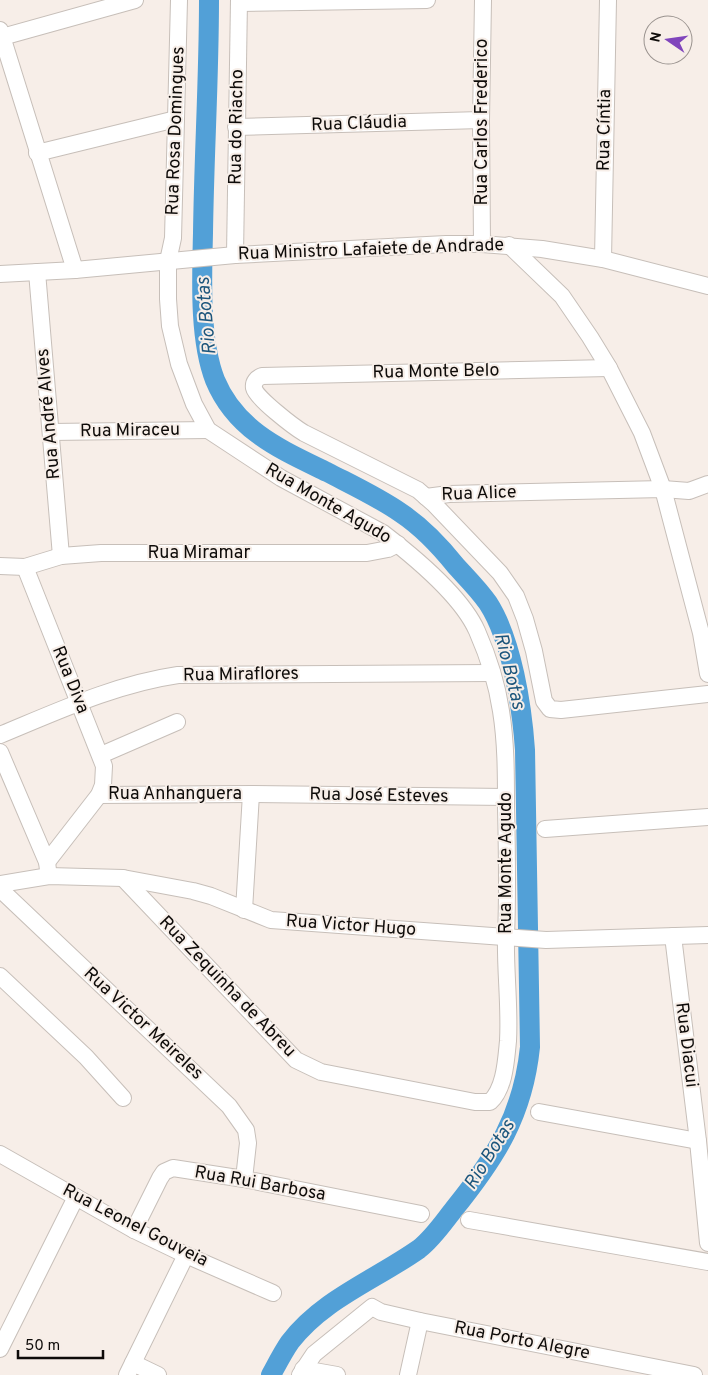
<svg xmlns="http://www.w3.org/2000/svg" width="708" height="1375" viewBox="0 0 708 1375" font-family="Overpass,sans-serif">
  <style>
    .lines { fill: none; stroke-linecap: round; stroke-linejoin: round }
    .river { stroke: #52a0d7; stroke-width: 20 }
    .minor-casing { stroke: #c7bfb9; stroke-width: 18 }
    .minor { stroke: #fff; stroke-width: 16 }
    .labels { text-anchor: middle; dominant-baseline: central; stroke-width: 4; stroke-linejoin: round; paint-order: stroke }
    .street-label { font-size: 18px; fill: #0e0b09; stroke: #f7eee8 }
    .water-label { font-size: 19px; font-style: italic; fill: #1d567c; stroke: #f7eee8 }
  </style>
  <rect width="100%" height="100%" fill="#f7eee8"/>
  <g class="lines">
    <path class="river" d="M 209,0 C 209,78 204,156 203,233 C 202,277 199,339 215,380 C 236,431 282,450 327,472 C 352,485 378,497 401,513 C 422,527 440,546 456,566 C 467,578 479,590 488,603 C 512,640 522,707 525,750 L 530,1047 C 523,1115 496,1157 454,1209 C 443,1223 433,1238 419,1249 C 375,1280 323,1299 290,1342 C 283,1352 277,1364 271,1375"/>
    <defs>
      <g id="minor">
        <path d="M 239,3 L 427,0"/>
        <path d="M 0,30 L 75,270"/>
        <path d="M 2,37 L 135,0"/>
        <path d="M 236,127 L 481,120"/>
        <path d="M 37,153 L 176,119"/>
        <path d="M 482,244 L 481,120 L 483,0"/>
        <path d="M 509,245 L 562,296 L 590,337 L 609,368 L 642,433 L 663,489 L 701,633 L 708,674"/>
        <path d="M 235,255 L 239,0"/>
        <path d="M 603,259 L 608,0"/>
        <path d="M 37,272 L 61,556"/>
        <path d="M 0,274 L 75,270 L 235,255 L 446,244 L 482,244 L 542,249 L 603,259 L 708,286"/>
        <path d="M 609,368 L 262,376 C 257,378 253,382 254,388 C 256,398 294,427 304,433 L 418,490 L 434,504 L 500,573 L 516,596 L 525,619 L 534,651 L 544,701 L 550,709 L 561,710 L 708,694"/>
        <path d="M 51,432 L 208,430"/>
        <path d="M 426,497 L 449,494 L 663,489 L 689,491 L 708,484"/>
        <path d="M 0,566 L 25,567 L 61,556 L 101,553 L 367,553 L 388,549 L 398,544"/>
        <path d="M 25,567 L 104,766 L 103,785 L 99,795 L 47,862"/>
        <path d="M 0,735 C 58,711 116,684 178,675 L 492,673"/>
        <path d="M 0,752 L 47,862 L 48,870"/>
        <path d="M 101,755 L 177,722"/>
        <path d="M 99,795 L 251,794 L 506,797"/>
        <path d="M 545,829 L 708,817"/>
        <path d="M 123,878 L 296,1060 L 321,1072 L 475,1102 L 490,1102 C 505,1088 506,1060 508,1041 C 510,1006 505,970 506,935 C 508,892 507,849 506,806 C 506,774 506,742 501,711 C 497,684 488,656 477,631 C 462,597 413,556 383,533 L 281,478 L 208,430 L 194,404 L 179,364 L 170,326 L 168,299 L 168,261 L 173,238 L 179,0"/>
        <path d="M 0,884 L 49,876 L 123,878 L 193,891 L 211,896 L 271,920 L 546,940 L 708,935"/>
        <path d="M 0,889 L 229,1106 L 246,1130 L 248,1143 L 244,1179"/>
        <path d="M 244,910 L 251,794"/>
        <path d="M 673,936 L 698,1141 L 708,1243"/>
        <path d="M 0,976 L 86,1057 L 123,1098"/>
        <path d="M 539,1112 L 698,1141"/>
        <path d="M 0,1154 L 134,1230 L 186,1255 L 273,1293"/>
        <path d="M 469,1220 L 708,1262"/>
        <path d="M 134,1230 L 160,1178 L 164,1172 L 173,1168 L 244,1179 L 421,1214"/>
        <path d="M 0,1349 L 76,1197"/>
        <path d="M 133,1363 L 158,1375"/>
        <path d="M 303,1369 L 337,1375"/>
        <path d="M 127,1375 L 186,1255"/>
        <path d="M 300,1375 L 314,1354 L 372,1307 L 381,1312 L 420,1321 L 694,1375"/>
        <path d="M 408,1375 L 420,1321"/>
      </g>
    </defs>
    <use href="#minor" class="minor-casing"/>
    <use href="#minor" class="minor"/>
  </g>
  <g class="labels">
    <g class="street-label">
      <text transform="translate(482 122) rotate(-90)">Rua Carlos Frederico</text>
      <text transform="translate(359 124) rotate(-2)">Rua Cláudia</text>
      <text transform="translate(237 127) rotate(-89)">Rua do Riacho</text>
      <text transform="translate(605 130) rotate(-89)">Rua Cíntia</text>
      <text transform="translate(176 131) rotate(-88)">Rua Rosa Domingues</text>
      <text transform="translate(371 250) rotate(-2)">Rua Ministro Lafaiete de Andrade</text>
      <text transform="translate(436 372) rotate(-1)">Rua Monte Belo</text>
      <text transform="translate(49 414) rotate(-95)">Rua André Alves</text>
      <text transform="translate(130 431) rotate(-1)">Rua Miraceu</text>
      <text transform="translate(479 494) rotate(-2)">Rua Alice</text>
      <text transform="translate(328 504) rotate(30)">Rua Monte Agudo</text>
      <text x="199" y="553">Rua Miramar</text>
      <text transform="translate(241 675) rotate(-1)">Rua Miraflores</text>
      <text transform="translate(70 680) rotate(68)">Rua Diva</text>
      <text x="175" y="794">Rua Anhanguera</text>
      <text transform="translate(379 796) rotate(1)">Rua José Esteves</text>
      <text transform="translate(506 863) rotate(-90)">Rua Monte Agudo</text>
      <text transform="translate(351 926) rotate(4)">Rua Victor Hugo</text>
      <text transform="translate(227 987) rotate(46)">Rua Zequinha de Abreu</text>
      <text transform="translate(143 1024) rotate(43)">Rua Victor Meireles</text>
      <text transform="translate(686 1045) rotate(83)">Rua Diacui</text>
      <text transform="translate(260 1184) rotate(10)">Rua Rui Barbosa</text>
      <text transform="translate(135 1226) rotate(27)">Rua Leonel Gouveia</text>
      <text transform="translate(522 1341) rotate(11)">Rua Porto Alegre</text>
    </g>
    <g class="water-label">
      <text transform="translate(207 316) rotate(-95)">Rio Botas</text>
      <text transform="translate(509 671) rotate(76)">Rio Botas</text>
      <text transform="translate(490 1155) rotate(-58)">Rio Botas</text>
    </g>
  </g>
  <g transform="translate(668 40) rotate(283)"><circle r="24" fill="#f7eee8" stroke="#9a938f"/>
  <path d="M0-4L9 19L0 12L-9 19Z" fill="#8045bc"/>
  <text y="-8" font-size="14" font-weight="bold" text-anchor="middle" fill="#0e0b09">N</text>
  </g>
  <path d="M18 1350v8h85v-8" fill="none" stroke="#0e0b09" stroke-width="2.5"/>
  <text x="25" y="1350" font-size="15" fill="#0e0b09" stroke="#f7eee8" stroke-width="4" paint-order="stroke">50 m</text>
</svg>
